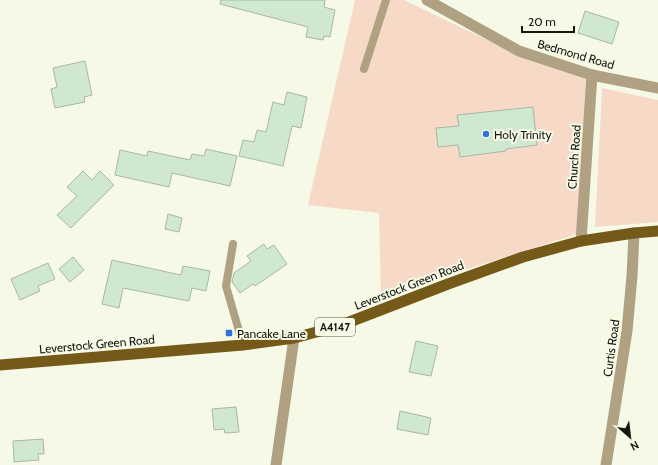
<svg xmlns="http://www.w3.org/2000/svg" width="658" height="465" viewBox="0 0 658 465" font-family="Cabin,sans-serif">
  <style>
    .green { fill: #f6dac7 }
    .building { fill: #d0e8ce; stroke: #a9b7a8 }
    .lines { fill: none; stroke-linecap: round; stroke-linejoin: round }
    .service { stroke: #afa182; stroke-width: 8 }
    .minor { stroke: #afa182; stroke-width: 11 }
    .tertiary { stroke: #afa182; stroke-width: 11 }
    .primary { stroke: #745919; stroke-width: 11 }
    .poi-dot { fill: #3272df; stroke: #f6f9e5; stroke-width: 1.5 }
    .labels { text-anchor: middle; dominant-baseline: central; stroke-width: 4; stroke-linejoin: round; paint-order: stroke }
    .shield { fill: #f6f9e5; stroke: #595b50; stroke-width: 1 }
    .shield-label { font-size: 11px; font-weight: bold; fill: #161710 }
    .street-label { font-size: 12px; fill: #161710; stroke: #f6f9e5 }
    .poi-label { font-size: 12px; fill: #161710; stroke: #f6f9e5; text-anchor: start }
  </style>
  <rect width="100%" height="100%" fill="#f6f9e5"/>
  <g class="green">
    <path d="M 355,0 L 404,0 L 516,54 L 588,79 L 577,234 L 381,297 L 379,213 L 308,205 Z"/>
    <path d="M 602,88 L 658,100 L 658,222 L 595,227 Z"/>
  </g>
  <g class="building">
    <path d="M 221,0 L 325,0 L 324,7 L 335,10 L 330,37 L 324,36 L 323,40 L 306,37 L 308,27 L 220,4 Z"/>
    <path d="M 585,11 L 619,22 L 612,44 L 578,33 Z"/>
    <path d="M 85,61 L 92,95 L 84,97 L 85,102 L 55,108 L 51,89 L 57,87 L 53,68 Z"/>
    <path d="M 287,92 L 307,97 L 301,128 L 292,126 L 283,166 L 239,156 L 243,140 L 254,142 L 257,130 L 266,132 L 273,102 L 284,105 Z"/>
    <path d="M 533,107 L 537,145 L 506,149 L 506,151 L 460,157 L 458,145 L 438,147 L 436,128 L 459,126 L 457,115 Z"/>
    <path d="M 206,149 L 237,156 L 230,186 L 172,173 L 169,187 L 115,175 L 120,150 L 147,156 L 148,151 L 190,160 L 192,154 L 204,156 Z"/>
    <path d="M 83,171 L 92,180 L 100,171 L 114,185 L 71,228 L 57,215 L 77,196 L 67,187 Z"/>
    <path d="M 168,214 L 182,218 L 179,232 L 165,229 Z"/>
    <path d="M 264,244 L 267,249 L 274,245 L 287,264 L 255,286 L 253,284 L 240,293 L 232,282 L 234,273 L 251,261 L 247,256 Z"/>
    <path d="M 73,257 L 84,270 L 70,282 L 59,269 Z"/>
    <path d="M 112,260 L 181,275 L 183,266 L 210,271 L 206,291 L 192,288 L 189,301 L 168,297 L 123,288 L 119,308 L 102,304 Z"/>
    <path d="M 48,263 L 55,279 L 38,286 L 40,291 L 20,300 L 11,279 Z"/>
    <path d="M 416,341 L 438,346 L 431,376 L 409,372 Z"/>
    <path d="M 236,407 L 239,432 L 225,433 L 224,429 L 214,430 L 212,409 Z"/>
    <path d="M 400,411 L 431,418 L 428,435 L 397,429 Z"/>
    <path d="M 43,439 L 44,454 L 38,454 L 39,460 L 14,462 L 13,441 Z"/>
  </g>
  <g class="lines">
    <g class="service">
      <path d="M 364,69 L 386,0"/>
      <path d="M 233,244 L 226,286 L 243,345"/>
    </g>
    <g class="minor">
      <path d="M 581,241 L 592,75"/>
      <path d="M 276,465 L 294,338"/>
      <path d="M 606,465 L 627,331 L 632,276 L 634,233"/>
    </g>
    <path class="tertiary" d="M 427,0 L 519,51 L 592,75 L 658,88"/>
    <path class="primary" d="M 0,365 L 243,345 L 294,338 L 339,326 L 448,284 L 523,257 L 581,241 L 634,233 L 658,231"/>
  </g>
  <g class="poi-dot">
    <circle cx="486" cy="134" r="4"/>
    <rect x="225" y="329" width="8" height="8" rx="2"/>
  </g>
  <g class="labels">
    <rect class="shield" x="315" y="318" width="40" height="18" rx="3"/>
    <g class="shield-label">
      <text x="335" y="327">A4147</text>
    </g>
    <g class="street-label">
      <text transform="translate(576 54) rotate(16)">Bedmond Road</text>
      <text transform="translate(574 157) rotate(-86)">Church Road</text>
      <text transform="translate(409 285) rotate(-21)">Leverstock Green Road</text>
      <text transform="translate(97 344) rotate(-5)">Leverstock Green Road</text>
      <text transform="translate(611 348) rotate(-82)">Curtis Road</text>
    </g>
    <g class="poi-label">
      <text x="494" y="134">Holy Trinity</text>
      <text x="237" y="333">Pancake Lane</text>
    </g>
  </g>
  <g transform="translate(630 437) rotate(152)" stroke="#f6f9e5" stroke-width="3" paint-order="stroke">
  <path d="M0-3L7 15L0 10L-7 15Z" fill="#161710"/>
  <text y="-6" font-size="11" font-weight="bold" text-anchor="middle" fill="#161710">N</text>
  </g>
  <path d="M522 26v6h52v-6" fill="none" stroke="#161710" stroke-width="2"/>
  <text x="528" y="26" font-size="12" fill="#161710" stroke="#f6f9e5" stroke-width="3" paint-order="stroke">20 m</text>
</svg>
